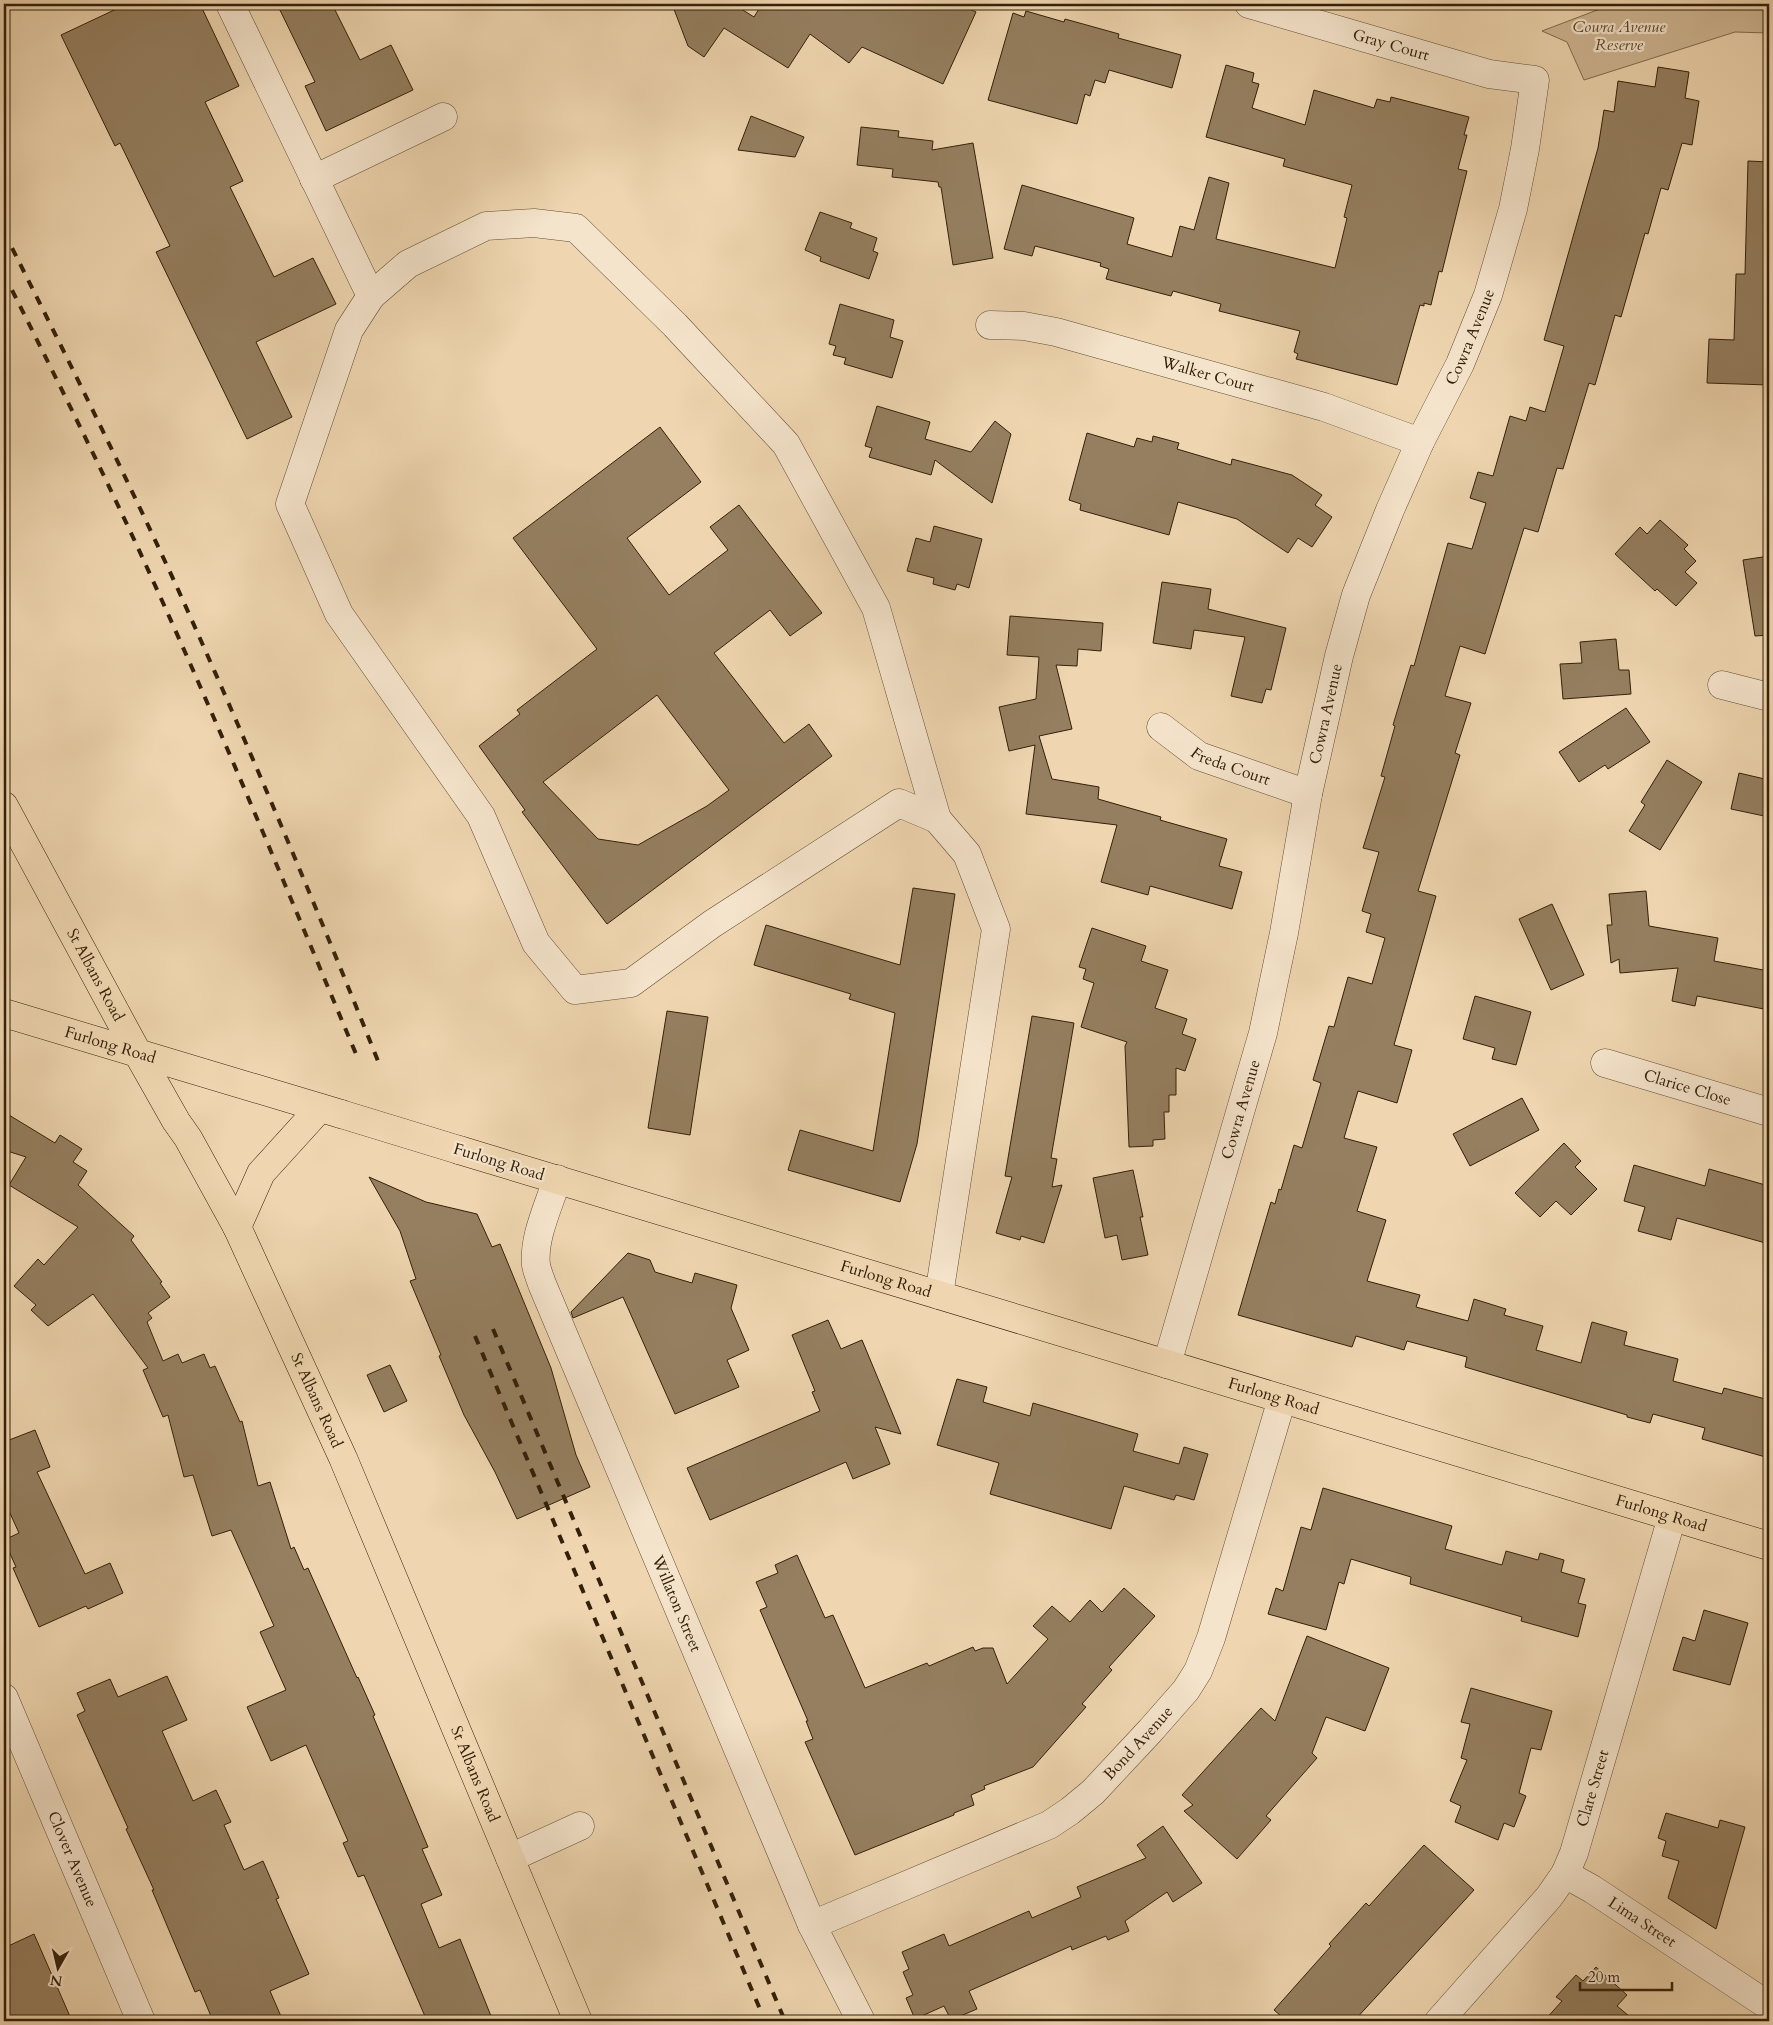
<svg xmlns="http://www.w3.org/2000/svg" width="1773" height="2025" viewBox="0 0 1773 2025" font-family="Cardo,serif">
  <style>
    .green { fill: #cfb794; stroke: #816c4e }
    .building { fill: #957f60; stroke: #332009; fill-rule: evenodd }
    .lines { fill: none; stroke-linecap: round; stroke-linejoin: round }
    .minor-casing { stroke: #624e33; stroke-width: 29 }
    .major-casing { stroke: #332009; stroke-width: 29 }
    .minor { stroke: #f5e4cc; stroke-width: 28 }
    .major { stroke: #efd6b0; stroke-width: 28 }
    .rail { stroke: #332009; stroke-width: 4; stroke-dasharray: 9 9; stroke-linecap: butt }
    .major-bridge-casing { stroke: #332009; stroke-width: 29; stroke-linecap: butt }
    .major-bridge { stroke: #efd6b0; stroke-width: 28 }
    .labels { text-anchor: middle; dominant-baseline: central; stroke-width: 4.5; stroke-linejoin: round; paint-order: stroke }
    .park-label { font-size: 16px; font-style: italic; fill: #5a462c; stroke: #f5e4cc }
    .street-label { font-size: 16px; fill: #332009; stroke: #f5e4cc }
  </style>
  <rect width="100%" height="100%" fill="#efd6b0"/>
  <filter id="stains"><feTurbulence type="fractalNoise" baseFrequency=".004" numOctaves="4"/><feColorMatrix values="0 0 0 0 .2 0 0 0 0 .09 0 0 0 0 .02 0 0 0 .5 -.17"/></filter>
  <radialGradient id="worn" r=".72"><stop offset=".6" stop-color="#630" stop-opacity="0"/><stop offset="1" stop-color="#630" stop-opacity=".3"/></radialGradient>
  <path class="green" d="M 1613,4 L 1769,4 L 1769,33 L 1735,32 L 1584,80 L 1567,42 L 1542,31 Z"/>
  <g class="building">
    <path d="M 127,4 L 200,4 L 239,86 L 205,102 L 243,181 L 230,187 L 274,277 L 313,258 L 336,304 L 256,342 L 292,417 L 247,439 L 156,252 L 170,246 L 120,143 L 115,146 L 61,35 Z"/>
    <path d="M 277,4 L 332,4 L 360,60 L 391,45 L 413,90 L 326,131 L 305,86 L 315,82 Z"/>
    <path d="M 672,4 L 740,4 L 738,7 L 754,17 L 762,4 L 959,4 L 976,12 L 943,84 L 862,47 L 849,63 L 810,34 L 788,68 L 724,28 L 704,57 L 688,46 Z"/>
    <path d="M 1026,11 L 1064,22 L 1065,19 L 1119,34 L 1118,38 L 1181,55 L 1172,88 L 1109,70 L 1105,83 L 1095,80 L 1090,96 L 1085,94 L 1077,124 L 988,100 L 1013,13 L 1024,17 Z"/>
    <path d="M 1226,65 L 1254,73 L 1252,82 L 1259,84 L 1252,108 L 1305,125 L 1314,90 L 1374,108 L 1377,99 L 1390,102 L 1391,97 L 1469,117 L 1464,135 L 1467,135 L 1458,169 L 1467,171 L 1442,272 L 1439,271 L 1431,305 L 1424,303 L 1424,306 L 1420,305 L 1397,385 L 1296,359 L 1298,354 L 1294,352 L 1300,331 L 1219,311 L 1221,304 L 1173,291 L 1171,296 L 1106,279 L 1109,269 L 1100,266 L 1101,263 L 1035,246 L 1032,256 L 1004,249 L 1022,185 L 1134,218 L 1127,244 L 1172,257 L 1180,226 L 1194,230 L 1209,177 L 1229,183 L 1216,239 L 1335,268 L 1347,218 L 1344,217 L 1352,185 L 1283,166 L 1285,159 L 1206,137 Z"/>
    <path d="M 1658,67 L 1689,72 L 1685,98 L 1699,101 L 1692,145 L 1682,143 L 1668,190 L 1661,188 L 1648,234 L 1645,233 L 1621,317 L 1615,315 L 1595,385 L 1589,383 L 1563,469 L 1557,468 L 1538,532 L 1524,528 L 1485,654 L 1460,646 L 1445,696 L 1471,703 L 1455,753 L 1460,755 L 1418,891 L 1436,896 L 1394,1045 L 1412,1050 L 1397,1103 L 1358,1091 L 1344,1138 L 1377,1147 L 1357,1211 L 1386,1220 L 1367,1281 L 1420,1295 L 1416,1307 L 1468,1321 L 1474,1299 L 1506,1309 L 1504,1315 L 1543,1326 L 1536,1350 L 1581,1363 L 1592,1322 L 1627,1332 L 1624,1345 L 1678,1359 L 1673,1381 L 1722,1394 L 1724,1388 L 1769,1400 L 1769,1458 L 1702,1439 L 1705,1428 L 1653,1414 L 1650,1423 L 1627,1417 L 1627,1415 L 1465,1367 L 1467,1357 L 1407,1341 L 1404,1350 L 1356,1336 L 1352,1347 L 1238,1315 L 1271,1202 L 1275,1204 L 1279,1189 L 1281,1190 L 1294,1145 L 1302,1148 L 1321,1083 L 1313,1080 L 1329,1026 L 1334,1027 L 1348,977 L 1372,984 L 1385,938 L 1366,932 L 1371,914 L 1362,911 L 1379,852 L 1363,848 L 1385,777 L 1381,776 L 1395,726 L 1393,725 L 1411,665 L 1414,666 L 1448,543 L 1472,549 L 1486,503 L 1470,498 L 1478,472 L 1493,476 L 1510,416 L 1526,421 L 1530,407 L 1545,412 L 1564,346 L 1544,340 L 1598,148 L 1604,110 L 1614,112 L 1618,81 L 1655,87 Z"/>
    <path d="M 751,116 L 804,137 L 795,157 L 738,150 Z"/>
    <path d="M 861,127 L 899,131 L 898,137 L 933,141 L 932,150 L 973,143 L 993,258 L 953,265 L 941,187 L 939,187 L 938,182 L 892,177 L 893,169 L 857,165 Z"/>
    <path d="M 1748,161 L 1769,162 L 1769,385 L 1707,383 L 1709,339 L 1734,340 L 1736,274 L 1745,274 Z"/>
    <path d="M 820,212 L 852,223 L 850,228 L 877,238 L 873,251 L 878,253 L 869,279 L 820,261 L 821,257 L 805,250 Z"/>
    <path d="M 840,304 L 894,320 L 890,337 L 903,341 L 892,378 L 844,364 L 846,358 L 833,355 L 836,346 L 829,344 Z"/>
    <path d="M 877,406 L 930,422 L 925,439 L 971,452 L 995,421 L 1011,434 L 992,503 L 935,460 L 931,475 L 869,457 L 872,448 L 865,446 Z"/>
    <path d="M 660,427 L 701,482 L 627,538 L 669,595 L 728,550 L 710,527 L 739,505 L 822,613 L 790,636 L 770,610 L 714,653 L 784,743 L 809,724 L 832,756 L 607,924 L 522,812 L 525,810 L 479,746 L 520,714 L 517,710 L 597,649 L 513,538 ZM 657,695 L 729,790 L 707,806 L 638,845 L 598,839 L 543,782 Z"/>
    <path d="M 1087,433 L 1134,447 L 1137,438 L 1152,442 L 1153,436 L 1179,443 L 1177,449 L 1231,465 L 1232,459 L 1292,475 L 1322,495 L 1315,505 L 1332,517 L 1312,547 L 1298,538 L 1288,553 L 1237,519 L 1178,502 L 1169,535 L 1080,510 L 1081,504 L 1069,500 Z"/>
    <path d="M 1660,520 L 1688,545 L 1684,549 L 1696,561 L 1685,572 L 1697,583 L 1676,606 L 1657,589 L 1655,591 L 1615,554 L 1640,527 L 1647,534 Z"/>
    <path d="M 934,526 L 982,539 L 969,588 L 957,584 L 955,590 L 933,584 L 934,578 L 907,571 L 916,538 L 930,542 Z"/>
    <path d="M 1769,556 L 1769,635 L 1755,636 L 1743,560 Z"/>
    <path d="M 1162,582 L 1211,589 L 1208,609 L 1286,628 L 1271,690 L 1266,689 L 1262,703 L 1231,696 L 1245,637 L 1194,630 L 1191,649 L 1153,643 Z"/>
    <path d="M 1010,616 L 1103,623 L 1101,651 L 1078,649 L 1077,666 L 1056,665 L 1072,729 L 1039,736 L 1052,779 L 1099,787 L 1098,799 L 1161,817 L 1160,820 L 1227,839 L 1219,866 L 1242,872 L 1232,909 L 1150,886 L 1148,895 L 1101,882 L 1117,825 L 1026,814 L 1035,745 L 1009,751 L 999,707 L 1036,699 L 1039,657 L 1007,655 Z"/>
    <path d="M 1616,639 L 1619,670 L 1629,670 L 1631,694 L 1563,699 L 1560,664 L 1582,663 L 1580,642 Z"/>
    <path d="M 1626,708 L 1650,742 L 1608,769 L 1605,765 L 1579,782 L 1559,752 Z"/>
    <path d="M 1667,760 L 1702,782 L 1660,850 L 1629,831 L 1645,805 L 1641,802 Z"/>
    <path d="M 1739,773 L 1769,780 L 1769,817 L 1731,809 Z"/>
    <path d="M 913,888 L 955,894 L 917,1144 L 900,1202 L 788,1170 L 800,1130 L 873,1151 L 895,1013 L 849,999 L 851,994 L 754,965 L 766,925 L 900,965 Z"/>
    <path d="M 1646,891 L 1649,926 L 1718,938 L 1714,961 L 1769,971 L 1769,1010 L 1697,996 L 1695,1006 L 1672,1001 L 1678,968 L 1620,973 L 1619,959 L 1611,963 L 1607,925 L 1612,925 L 1609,894 Z"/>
    <path d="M 1552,904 L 1584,975 L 1551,990 L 1519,919 Z"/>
    <path d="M 1092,928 L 1146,946 L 1141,961 L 1168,970 L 1155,1008 L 1187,1019 L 1182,1034 L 1196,1039 L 1185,1071 L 1176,1068 L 1176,1095 L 1169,1095 L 1169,1112 L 1164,1112 L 1165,1139 L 1153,1140 L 1153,1146 L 1129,1147 L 1125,1046 L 1127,1042 L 1081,1027 L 1094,983 L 1083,979 L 1086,969 L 1079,967 Z"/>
    <path d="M 1475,996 L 1531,1012 L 1516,1065 L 1492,1059 L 1495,1048 L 1463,1039 Z"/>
    <path d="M 667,1011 L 708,1017 L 690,1135 L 648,1128 Z"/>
    <path d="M 1032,1016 L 1074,1023 L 1051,1158 L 1057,1159 L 1052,1187 L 1062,1185 L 1044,1243 L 1021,1236 L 1020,1240 L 996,1233 L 1012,1177 L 1005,1176 Z"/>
    <path d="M 1522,1098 L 1539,1130 L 1470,1166 L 1453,1134 Z"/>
    <path d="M 4,1112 L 55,1143 L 60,1135 L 82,1149 L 73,1162 L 87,1171 L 78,1185 L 134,1236 L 131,1240 L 162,1282 L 160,1283 L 170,1297 L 148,1313 L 152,1318 L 147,1322 L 163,1361 L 178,1354 L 182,1363 L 204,1354 L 210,1368 L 215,1366 L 240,1422 L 242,1421 L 258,1486 L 270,1482 L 291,1549 L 294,1547 L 304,1570 L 308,1568 L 357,1678 L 358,1677 L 375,1715 L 373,1716 L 428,1847 L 422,1849 L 442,1895 L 421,1904 L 439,1948 L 460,1939 L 493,2021 L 427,2021 L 364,1875 L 358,1877 L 343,1843 L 348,1841 L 306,1745 L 271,1761 L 247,1707 L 286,1690 L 260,1632 L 274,1626 L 231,1530 L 212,1536 L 193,1475 L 184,1477 L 168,1415 L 163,1417 L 143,1370 L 148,1368 L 93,1294 L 48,1326 L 31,1310 L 36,1305 L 14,1286 L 38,1259 L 44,1265 L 78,1227 L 9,1185 L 26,1157 L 4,1150 Z"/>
    <path d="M 1564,1143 L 1581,1161 L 1575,1167 L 1597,1189 L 1571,1215 L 1556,1201 L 1540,1217 L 1515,1193 Z"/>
    <path d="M 1634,1165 L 1705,1186 L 1709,1169 L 1769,1186 L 1769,1244 L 1677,1218 L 1671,1240 L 1638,1231 L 1645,1207 L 1624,1201 Z"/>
    <path d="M 1133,1170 L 1143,1217 L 1140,1217 L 1148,1255 L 1122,1260 L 1117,1235 L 1105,1238 L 1093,1178 Z"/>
    <path d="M 369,1177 L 426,1202 L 477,1214 L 492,1247 L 500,1244 L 551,1368 L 576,1455 L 590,1487 L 517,1519 L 495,1472 L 464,1415 L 439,1356 L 441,1355 L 410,1281 L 416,1279 L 400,1231 Z"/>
    <path d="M 628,1253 L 650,1260 L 655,1272 L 692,1283 L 695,1273 L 737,1285 L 731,1308 L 749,1350 L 727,1360 L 739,1387 L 675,1414 L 623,1297 L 573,1318 L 571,1312 Z"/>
    <path d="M 828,1320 L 841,1349 L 862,1340 L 901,1434 L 875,1427 L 890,1464 L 853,1479 L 846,1462 L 710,1520 L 687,1468 L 820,1411 L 812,1392 L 815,1391 L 792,1335 Z"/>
    <path d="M 390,1365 L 407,1401 L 384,1412 L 367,1375 Z"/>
    <path d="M 957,1379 L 987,1387 L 983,1402 L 1030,1416 L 1033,1403 L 1138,1434 L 1133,1451 L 1179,1464 L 1184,1447 L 1208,1454 L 1194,1500 L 1176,1495 L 1174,1500 L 1124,1486 L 1111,1529 L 990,1494 L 999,1463 L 937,1445 Z"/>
    <path d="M 35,1430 L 50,1467 L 37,1472 L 85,1574 L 110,1563 L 123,1593 L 88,1609 L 86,1606 L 39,1627 L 13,1568 L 16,1567 L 4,1540 L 19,1533 L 4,1500 L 4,1442 Z"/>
    <path d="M 1323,1488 L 1452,1526 L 1445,1549 L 1502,1565 L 1506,1551 L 1538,1560 L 1540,1553 L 1564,1560 L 1561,1572 L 1585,1579 L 1578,1603 L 1586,1605 L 1578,1637 L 1521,1621 L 1522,1617 L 1410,1584 L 1411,1577 L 1351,1559 L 1344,1584 L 1339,1582 L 1326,1630 L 1268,1614 L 1276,1588 L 1283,1591 L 1301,1527 L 1311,1530 Z"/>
    <path d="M 797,1555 L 825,1618 L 833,1615 L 865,1688 L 927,1663 L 929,1666 L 973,1647 L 975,1651 L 983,1648 L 993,1648 L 1007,1684 L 1048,1639 L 1033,1626 L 1052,1606 L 1070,1622 L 1090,1600 L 1102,1612 L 1124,1588 L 1155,1616 L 1109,1667 L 1112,1670 L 1082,1704 L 1086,1707 L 1033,1767 L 984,1786 L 985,1789 L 971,1795 L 974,1805 L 954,1813 L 954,1815 L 855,1855 L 805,1742 L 813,1739 L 806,1721 L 808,1721 L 760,1610 L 767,1607 L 756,1582 L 778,1573 L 775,1565 Z"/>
    <path d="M 1704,1610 L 1748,1623 L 1730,1685 L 1673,1670 L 1683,1637 L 1695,1641 Z"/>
    <path d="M 1307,1636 L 1389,1668 L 1365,1731 L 1326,1717 L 1312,1753 L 1317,1758 L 1266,1816 L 1271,1820 L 1237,1859 L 1184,1811 L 1193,1805 L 1182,1795 L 1261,1708 L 1275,1721 Z"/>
    <path d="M 167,1676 L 187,1720 L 162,1731 L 193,1801 L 216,1790 L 231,1822 L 224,1825 L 244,1870 L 263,1861 L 279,1898 L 276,1899 L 309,1974 L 270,1991 L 283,2021 L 213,2021 L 200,1990 L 195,1992 L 152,1890 L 154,1890 L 126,1829 L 128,1828 L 77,1715 L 85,1711 L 77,1693 L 110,1679 L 118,1697 Z"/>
    <path d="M 1471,1688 L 1552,1711 L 1541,1750 L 1531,1748 L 1519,1793 L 1526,1796 L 1514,1827 L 1504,1823 L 1498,1840 L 1455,1822 L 1461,1806 L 1450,1801 L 1467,1760 L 1461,1758 L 1470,1724 L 1461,1722 Z"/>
    <path d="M 1666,1813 L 1718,1828 L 1720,1820 L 1745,1827 L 1716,1929 L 1668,1898 L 1679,1861 L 1662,1856 L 1666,1841 L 1658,1838 Z"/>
    <path d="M 1163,1826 L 1202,1883 L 1173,1902 L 1167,1892 L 1125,1921 L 1129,1931 L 1108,1940 L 1106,1936 L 1072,1950 L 1071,1946 L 969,1991 L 977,2009 L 951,2020 L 944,2006 L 915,2019 L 906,1998 L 913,1995 L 903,1972 L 909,1969 L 902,1952 L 944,1934 L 949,1946 L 1029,1911 L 1032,1918 L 1081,1897 L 1077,1887 L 1146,1858 L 1137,1845 Z"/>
    <path d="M 1424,1845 L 1474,1890 L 1354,2021 L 1287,2021 L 1274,2010 L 1331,1946 L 1329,1944 L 1366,1903 L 1369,1906 Z"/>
    <path d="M 34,1934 L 72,2021 L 4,2021 L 4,1948 Z"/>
    <path d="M 1596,1967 L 1627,1995 L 1617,2006 L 1635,2021 L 1544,2021 L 1562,2001 L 1556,1997 L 1576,1975 L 1583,1981 Z"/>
  </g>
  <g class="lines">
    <defs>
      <g id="minor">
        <path d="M 230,4 L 371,296 L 349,330 L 290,504 L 339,614 L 481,816 L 536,943 L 575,990 L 631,983 L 712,924 L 899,803 L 937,819 L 967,854 L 996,929 L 939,1295"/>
        <path d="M 314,179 L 443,117"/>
        <path d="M 371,296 L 408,264 L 486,226 L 534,223 L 576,228 L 675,325 L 786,444 L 876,608 L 937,819"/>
        <path id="s1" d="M 990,325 L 1024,326 L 1056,332 L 1324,407 L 1420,442"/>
        <path d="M 1722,685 L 1769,697"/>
        <path id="s2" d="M 1161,727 L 1199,756 L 1308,794"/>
        <path id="s3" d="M 1605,1063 L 1769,1112"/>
        <path id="s4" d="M 557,1179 C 549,1206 533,1237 536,1265 C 537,1271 540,1278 542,1284 L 812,1925 L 861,2021"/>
        <path id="s5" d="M 1167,1364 L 1263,1033 L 1284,933 L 1308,794 L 1339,656 L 1356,595 L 1390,510 L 1420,442 L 1460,364 L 1488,295 L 1513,209 L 1525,149 L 1535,80 L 1489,74 L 1249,4"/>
        <path id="s6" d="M 4,1698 L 141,2021"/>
        <path d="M 510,1858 L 580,1826"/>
        <path id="s7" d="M 1565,1874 L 1592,1889 L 1769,2006"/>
        <path id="s8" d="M 812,1925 L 1049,1825 L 1070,1811 L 1093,1792 L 1150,1731 L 1186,1690 L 1198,1671 L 1211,1638 L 1282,1399"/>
        <path id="s9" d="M 1439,2021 L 1549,1897 L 1565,1874 L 1574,1853 L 1672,1517"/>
      </g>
      <g id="major">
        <path id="s10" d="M 4,806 L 137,1052 L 176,1121 L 188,1138 L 237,1227 L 343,1458 L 578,2021"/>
        <path id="s11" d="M 4,1013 L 341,1114"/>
        <path id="s12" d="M 459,1150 L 1769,1546"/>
        <path d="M 237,1227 L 261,1173 L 320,1108"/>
      </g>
    </defs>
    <use href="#minor" class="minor-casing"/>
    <use href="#major" class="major-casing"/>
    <use href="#minor" class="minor"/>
    <use href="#major" class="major"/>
    <g class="rail">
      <path d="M 4,232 C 63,349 121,466 176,585 C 247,742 314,901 378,1061"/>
      <path d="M 4,274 C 55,376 107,479 154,583 C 225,739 290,897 356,1054"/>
      <path d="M 493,1329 L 785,2021"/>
      <path d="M 475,1336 L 765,2021"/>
    </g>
    <defs>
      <path id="major-bridge" d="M 341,1114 L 459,1150"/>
    </defs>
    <use href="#major-bridge" class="major-bridge-casing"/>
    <use href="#major-bridge" class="major-bridge"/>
  </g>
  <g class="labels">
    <g class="park-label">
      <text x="1619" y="27">Cowra Avenue<tspan x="1619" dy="18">Reserve</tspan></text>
    </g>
    <g class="street-label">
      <text transform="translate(1391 45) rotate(16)">Gray Court</text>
      <text stroke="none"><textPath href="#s5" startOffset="1075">Cowra Avenue</textPath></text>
      <text stroke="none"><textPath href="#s1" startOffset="224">Walker Court</textPath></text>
      <text stroke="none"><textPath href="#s5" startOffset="670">Cowra Avenue</textPath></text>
      <text stroke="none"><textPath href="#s2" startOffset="81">Freda Court</textPath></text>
      <text stroke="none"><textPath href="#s10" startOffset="192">St Albans Road</textPath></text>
      <text stroke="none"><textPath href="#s11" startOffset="111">Furlong Road</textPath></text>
      <text stroke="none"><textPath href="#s3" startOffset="86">Clarice Close</textPath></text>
      <text stroke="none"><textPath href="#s5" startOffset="265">Cowra Avenue</textPath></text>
      <text transform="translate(499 1162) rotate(17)">Furlong Road</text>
      <text stroke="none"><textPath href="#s12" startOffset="446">Furlong Road</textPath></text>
      <text stroke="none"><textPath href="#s12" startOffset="851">Furlong Road</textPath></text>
      <text stroke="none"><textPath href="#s10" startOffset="672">St Albans Road</textPath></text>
      <text stroke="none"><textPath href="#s12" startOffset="1256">Furlong Road</textPath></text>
      <text stroke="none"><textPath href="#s4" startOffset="456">Willaton Street</textPath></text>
      <text stroke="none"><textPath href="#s8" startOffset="379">Bond Avenue</textPath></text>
      <text stroke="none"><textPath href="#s10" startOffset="1078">St Albans Road</textPath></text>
      <text stroke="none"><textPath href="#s9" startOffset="284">Clare Street</textPath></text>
      <text stroke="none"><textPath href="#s6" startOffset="175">Clover Avenue</textPath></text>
      <text stroke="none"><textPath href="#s7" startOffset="91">Lima Street</textPath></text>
    </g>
  </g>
  <rect width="1773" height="2025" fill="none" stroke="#efd6b0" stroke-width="20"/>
  <rect x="5" y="5" width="1763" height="2015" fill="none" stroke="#332009" stroke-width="2.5"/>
  <rect x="10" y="10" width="1753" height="2005" fill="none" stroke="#332009"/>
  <g transform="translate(58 1968) rotate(188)" stroke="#f5e4cc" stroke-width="4" paint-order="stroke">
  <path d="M0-4L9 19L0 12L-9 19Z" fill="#332009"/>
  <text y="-8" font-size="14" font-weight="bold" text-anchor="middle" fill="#332009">N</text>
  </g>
  <path d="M1580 1982v8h92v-8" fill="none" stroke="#332009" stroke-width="2.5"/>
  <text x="1588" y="1982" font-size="15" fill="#332009" stroke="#f5e4cc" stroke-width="4" paint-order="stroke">20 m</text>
  <rect width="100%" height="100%" filter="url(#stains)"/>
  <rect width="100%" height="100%" fill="url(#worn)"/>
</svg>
